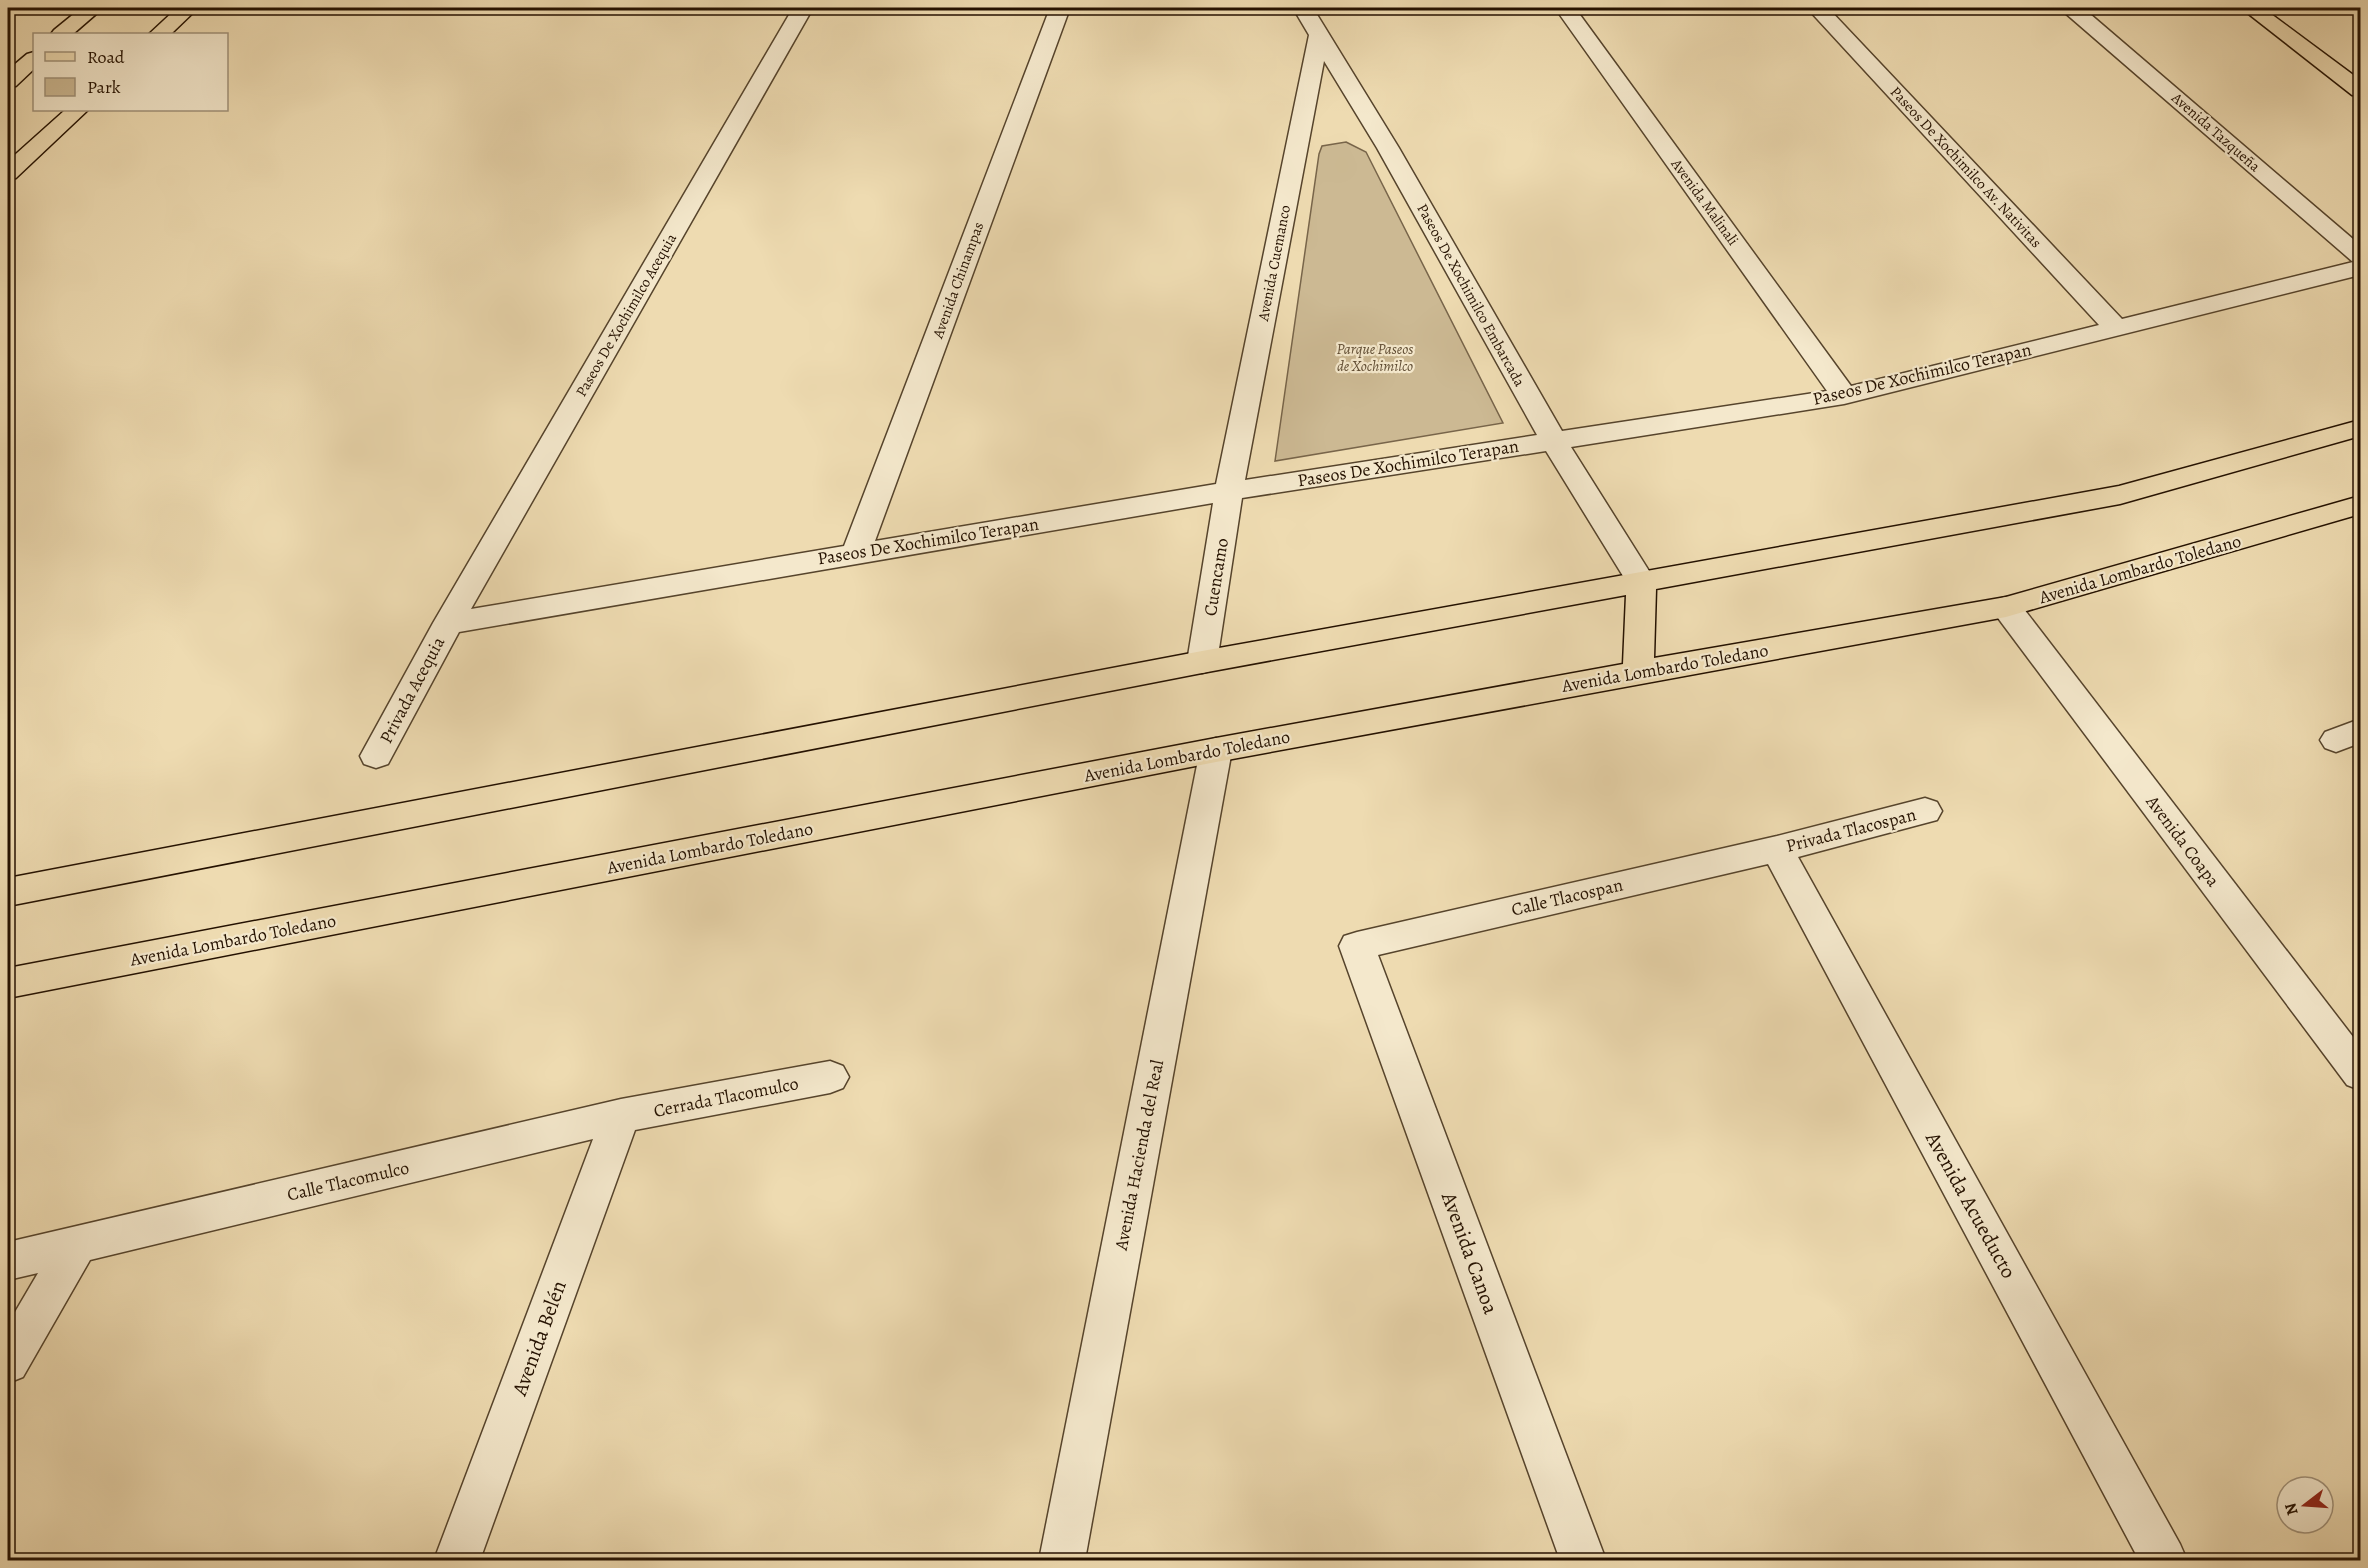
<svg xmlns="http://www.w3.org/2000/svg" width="2368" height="1568" viewBox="0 0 2368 1568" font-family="Alegreya,serif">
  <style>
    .green { fill: #ccb993; stroke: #78654a; stroke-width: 1.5 }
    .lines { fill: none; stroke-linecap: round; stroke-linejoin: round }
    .minor-casing { stroke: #56442c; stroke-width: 3 }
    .major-casing { stroke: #241100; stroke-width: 3 }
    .minor { fill: #f4e8cc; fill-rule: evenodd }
    .major { fill: #eedbb1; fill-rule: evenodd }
    .labels { text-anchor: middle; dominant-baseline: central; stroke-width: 4.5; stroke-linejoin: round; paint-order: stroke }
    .far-street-label { font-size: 15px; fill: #241100; stroke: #f4e8cc }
    .far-park-label { font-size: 15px; font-style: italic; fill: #5f4c33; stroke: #f4e8cc }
    .street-label { font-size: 18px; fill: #241100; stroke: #f4e8cc }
    .near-street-label { font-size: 21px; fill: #241100; stroke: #f4e8cc }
  </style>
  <rect width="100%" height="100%" fill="#eedbb1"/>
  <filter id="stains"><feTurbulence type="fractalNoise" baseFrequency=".00333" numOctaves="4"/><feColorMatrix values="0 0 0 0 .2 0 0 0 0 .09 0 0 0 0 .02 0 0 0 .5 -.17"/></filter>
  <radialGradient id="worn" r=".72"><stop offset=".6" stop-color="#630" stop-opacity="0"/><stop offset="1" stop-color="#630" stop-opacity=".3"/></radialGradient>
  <path class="green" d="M 1346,142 L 1366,152 L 1503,423 L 1275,461 L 1319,154 L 1322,146 Z"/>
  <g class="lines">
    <defs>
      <g id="minor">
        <path d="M 793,8 L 813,8 L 471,609 L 844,546 L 1050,8 L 1070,8 L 875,541 L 1216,484 L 1309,35 L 1293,8 L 1313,8 L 1399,148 L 1562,431 L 1827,391 L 1555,8 L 1575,8 L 1851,386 L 2099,325 L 1807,8 L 1828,8 L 2122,319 L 2353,262 L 2064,12 L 2061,8 L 2083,8 L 2360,245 L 2360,275 L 1844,404 L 1571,447 L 1656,582 L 1651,589 L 1641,592 L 1631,589 L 1546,451 L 1242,498 L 1217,662 L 1213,670 L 1202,673 L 1191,670 L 1187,662 L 1213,503 L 459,632 L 388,764 L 376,768 L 364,764 L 360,756 L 433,623 ZM 1324,61 L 1377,148 L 1537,435 L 1245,480 Z"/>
        <path d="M 2006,597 L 2017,600 L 2360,1046 L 2360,1090 L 2347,1085 L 1995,614 L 1991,607 L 1995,600 Z"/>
        <path d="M 2360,719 L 2360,743 L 2336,752 L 2325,748 L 2320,740 L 2325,732 Z"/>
        <path d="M 1216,738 L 1227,742 L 1232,750 L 1085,1560 L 1039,1560 L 1200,750 L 1205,742 Z"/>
        <path d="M 1925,798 L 1937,802 L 1942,811 L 1937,820 L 1798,857 L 2180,1544 L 2187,1560 L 2139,1560 L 1768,864 L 1378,955 L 1606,1560 L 1560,1560 L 1339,946 L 1344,936 L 1357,932 L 1777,836 Z"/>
        <path d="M 830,1061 L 843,1066 L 849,1077 L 843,1088 L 830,1093 L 635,1130 L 480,1560 L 434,1560 L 593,1139 L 90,1260 L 23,1377 L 8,1383 L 8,1324 L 38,1273 L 8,1280 L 8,1242 L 621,1099 Z"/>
      </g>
      <g id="major">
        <path d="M 81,8 L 103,8 L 73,34 L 51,34 L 54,30 Z"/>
        <path d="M 177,8 L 198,8 L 171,34 L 149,34 Z"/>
        <path d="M 2241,8 L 2263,8 L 2360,80 L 2360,96 L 2352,95 Z"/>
        <path d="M 34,52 L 34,69 L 16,86 L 8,87 L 8,70 L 27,54 Z"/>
        <path d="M 65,110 L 88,110 L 16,178 L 8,180 L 8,161 Z"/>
        <path d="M 2360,420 L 2360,436 L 2120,504 L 1656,589 L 1654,658 L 2006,597 L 2360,496 L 2360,514 L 2006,617 L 1216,762 L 8,998 L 8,968 L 1216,738 L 1623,664 L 1626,595 L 1202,673 L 8,906 L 8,878 L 1202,651 L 2119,486 Z"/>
      </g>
    </defs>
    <use href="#minor" class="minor-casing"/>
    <use href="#major" class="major-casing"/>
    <use href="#minor" class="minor"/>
    <use href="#major" class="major"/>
  </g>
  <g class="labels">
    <g class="far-street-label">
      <text transform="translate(2216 132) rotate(41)">Avenida Tazqueña</text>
      <text transform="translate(1966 167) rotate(47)">Paseos De Xochimilco Av. Nativitas</text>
      <text transform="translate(1705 202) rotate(54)">Avenida Malinali</text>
      <text transform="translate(1274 263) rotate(-79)">Avenida Cuemanco</text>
      <text transform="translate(958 280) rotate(-70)">Avenida Chinampas</text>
      <text transform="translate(1471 295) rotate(61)">Paseos De Xochimilco Embarcada</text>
      <text transform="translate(626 315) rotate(-60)">Paseos De Xochimilco Acequia</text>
    </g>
    <g class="far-park-label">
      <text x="1375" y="349">Parque Paseos<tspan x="1375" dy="17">de Xochimilco</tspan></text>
    </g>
    <g class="street-label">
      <text transform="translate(1922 374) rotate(-13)">Paseos De Xochimilco Terapan</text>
      <text transform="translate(1408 463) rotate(-9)">Paseos De Xochimilco Terapan</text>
      <text transform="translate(928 541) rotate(-9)">Paseos De Xochimilco Terapan</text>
      <text transform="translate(2140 569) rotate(-16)">Avenida Lombardo Toledano</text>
      <text transform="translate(1216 577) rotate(-81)">Cuencamo</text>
      <text transform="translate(1665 668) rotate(-10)">Avenida Lombardo Toledano</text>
      <text transform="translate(412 690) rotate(-62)">Privada Acequia</text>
      <text transform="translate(1187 756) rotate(-11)">Avenida Lombardo Toledano</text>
      <text transform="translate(1851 830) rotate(-14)">Privada Tlacospan</text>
      <text transform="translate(2183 841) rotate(53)">Avenida Coapa</text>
      <text transform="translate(710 848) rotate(-11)">Avenida Lombardo Toledano</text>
      <text transform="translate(1567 897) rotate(-13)">Calle Tlacospan</text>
      <text transform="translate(233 940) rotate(-11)">Avenida Lombardo Toledano</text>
      <text transform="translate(726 1097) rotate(-11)">Cerrada Tlacomulco</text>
      <text transform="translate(1139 1155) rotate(-79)">Avenida Hacienda del Real</text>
      <text transform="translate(348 1181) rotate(-13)">Calle Tlacomulco</text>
    </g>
    <g class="near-street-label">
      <text transform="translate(1971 1205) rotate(61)">Avenida Acueducto</text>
      <text transform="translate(1470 1253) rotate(70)">Avenida Canoa</text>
      <text transform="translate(539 1338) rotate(-70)">Avenida Belén</text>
    </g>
  </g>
  <rect width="2368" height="1568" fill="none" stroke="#eedbb1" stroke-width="30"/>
  <rect x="9" y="9" width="2350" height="1550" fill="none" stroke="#241100" stroke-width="3"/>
  <rect x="15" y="15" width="2338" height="1538" fill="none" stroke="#241100" stroke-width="1.5"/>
  <rect x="33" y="33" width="195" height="78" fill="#f4e8cc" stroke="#a1927a" stroke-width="1.5"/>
  <rect x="45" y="52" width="30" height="9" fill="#eedbb1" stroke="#a1927a" stroke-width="1.5"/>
  <text x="87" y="63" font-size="18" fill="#241100">Road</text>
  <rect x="45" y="78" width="30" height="18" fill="#ccb993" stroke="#a1927a" stroke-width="1.5"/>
  <text x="87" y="93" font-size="18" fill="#241100">Park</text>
  <g transform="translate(2305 1505) rotate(253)"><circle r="28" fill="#f4e8cc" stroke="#a1927a" stroke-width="1.5"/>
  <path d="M0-4.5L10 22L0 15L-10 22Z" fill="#8f2418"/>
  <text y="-9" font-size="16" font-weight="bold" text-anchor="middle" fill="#241100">N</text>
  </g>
  <rect width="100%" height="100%" filter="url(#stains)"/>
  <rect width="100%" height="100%" fill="url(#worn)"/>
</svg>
